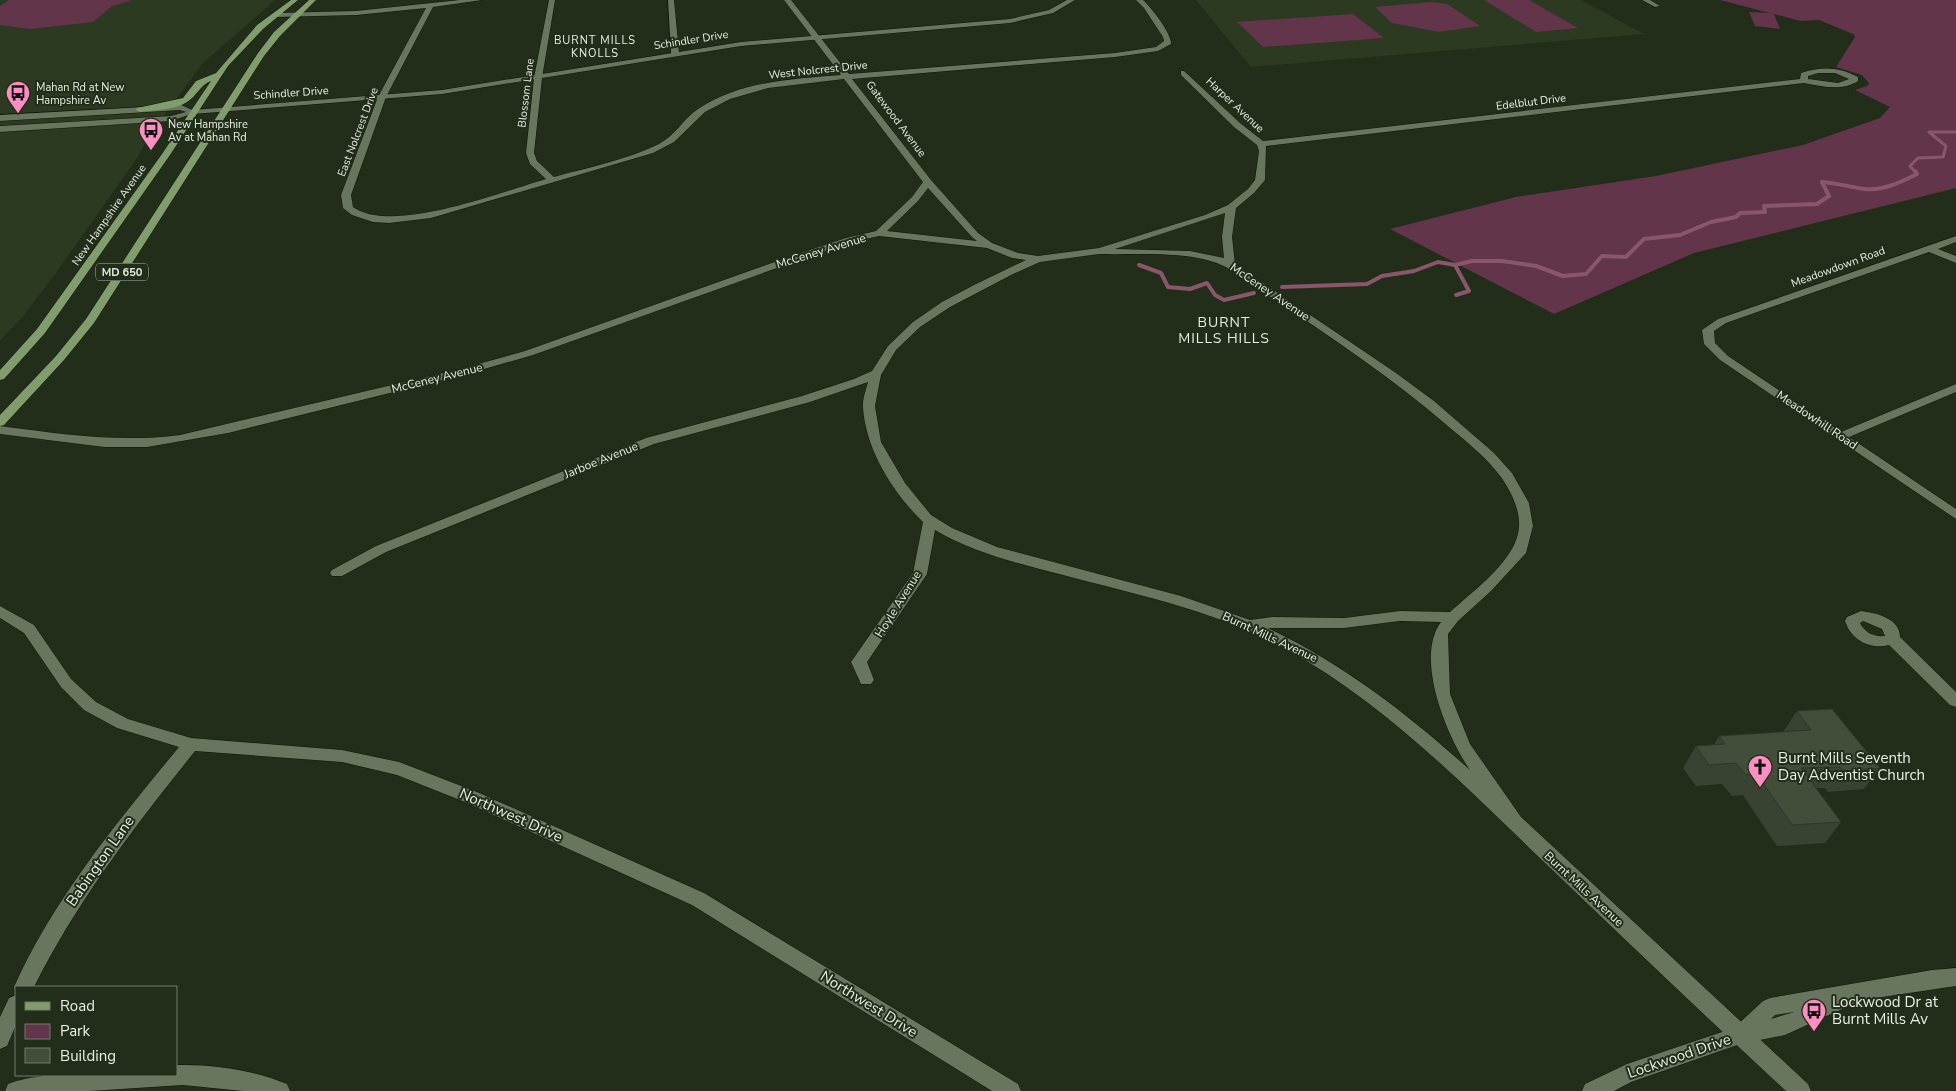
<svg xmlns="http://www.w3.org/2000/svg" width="1956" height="1091" viewBox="0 0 1956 1091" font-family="'Nunito Sans',sans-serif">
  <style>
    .built { fill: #2c3a21 }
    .green { fill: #62354a }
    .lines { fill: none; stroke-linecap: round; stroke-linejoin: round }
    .stream-far1 { stroke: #89566c; stroke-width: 3 }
    .stream { stroke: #89566c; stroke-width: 4 }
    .minor-casing { stroke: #0c1605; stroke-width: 1 }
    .tertiary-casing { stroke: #0c1605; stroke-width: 1 }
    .primary-casing { stroke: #0c1605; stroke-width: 1 }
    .minor { fill: #68755f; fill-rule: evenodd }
    .tertiary { fill: #68755f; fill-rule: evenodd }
    .primary { fill: #819d6d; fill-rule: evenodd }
    .wall { fill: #394332 }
    .building { fill: #424e3a; stroke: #2e3729 }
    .labels { text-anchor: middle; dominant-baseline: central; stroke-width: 4; stroke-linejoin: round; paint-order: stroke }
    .far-neighbourhood-label { font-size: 11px; letter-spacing: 1px; fill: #e8efe3; stroke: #222e1a }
    .far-street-label { font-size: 11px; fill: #e8efe3; stroke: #222e1a }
    .far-poi-label { font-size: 11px; fill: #e8efe3; stroke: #222e1a; text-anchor: start }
    .shield { fill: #222e1a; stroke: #adb5a7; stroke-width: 1 }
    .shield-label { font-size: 11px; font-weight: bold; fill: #e8efe3 }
    .street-label { font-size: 12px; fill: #e8efe3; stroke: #222e1a }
    .neighbourhood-label { font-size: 14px; letter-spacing: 1px; fill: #e8efe3; stroke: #222e1a }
    .near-poi-label { font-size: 15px; fill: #e8efe3; stroke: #222e1a; text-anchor: start }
    .near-street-label { font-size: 15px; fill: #e8efe3; stroke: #222e1a }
  </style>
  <rect width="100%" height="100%" fill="#222e1a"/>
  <g class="built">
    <path d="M 0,0 L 275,0 L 202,64 L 152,132 L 137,158 L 56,273 L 25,314 L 0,341 Z"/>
    <path d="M 1196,0 L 1581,0 L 1644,34 L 1251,67 Z"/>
  </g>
  <g class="green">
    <path d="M 9,0 L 132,0 L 112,6 L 93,22 L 30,29 L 0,25 L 0,6 Z"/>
    <path d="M 1484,0 L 1529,0 L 1578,28 L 1536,32 Z"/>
    <path d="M 1720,0 L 1956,0 L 1956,188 L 1694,253 L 1554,314 L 1390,229 L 1516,197 L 1656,176 L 1803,145 L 1880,118 L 1890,107 L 1855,90 L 1867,86 L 1869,83 L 1862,75 L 1836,67 L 1855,37 L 1853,34 L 1819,20 L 1801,21 L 1774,14 L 1780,29 L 1755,26 L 1749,12 L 1770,13 Z"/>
    <path d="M 1431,2 L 1447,4 L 1480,26 L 1439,32 L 1392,23 L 1375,7 Z"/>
    <path d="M 1353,14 L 1384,38 L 1263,47 L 1237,22 Z"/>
  </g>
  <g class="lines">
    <path class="stream-far1" d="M 1916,173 L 1910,166 L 1918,158 L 1943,157 L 1946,146 L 1929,132 L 1956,132"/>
    <g class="stream">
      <path d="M 1139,265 L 1161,273 L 1168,287 L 1190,289 L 1207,283 L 1215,295 L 1224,300 L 1254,293"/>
      <path d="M 1455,265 L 1469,291 L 1456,295"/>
      <path d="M 1282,287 L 1367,284 L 1382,276 L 1414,271 L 1438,262 L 1455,265 L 1472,261 L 1502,261 L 1536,266 L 1563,276 L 1586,274 L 1602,256 L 1626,257 L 1644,239 L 1680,235 L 1711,222 L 1736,217 L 1740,213 L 1765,212 L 1764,206 L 1817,204 L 1829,196 L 1822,182 C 1837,183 1850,187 1865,189 C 1883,191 1901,182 1917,174 L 1915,171"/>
    </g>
    <defs>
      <g id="minor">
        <path d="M 460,0 L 482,0 L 433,7 L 386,97 L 351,195 L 353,207 C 392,235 501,192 546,179 L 530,164 L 526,153 L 534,78 L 549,0 L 555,0 L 542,78 L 534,153 L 537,161 L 554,177 C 589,167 627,160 659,144 C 676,135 683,119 698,109 C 740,81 793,79 841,75 L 784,0 L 791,0 L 849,74 L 1115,53 L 1156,47 L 1164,41 L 1163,37 L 1144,8 L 1136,0 L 1143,0 C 1151,7 1172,34 1171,44 L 1158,51 L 1115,57 L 852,79 L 931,180 L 978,233 L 992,243 L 1018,253 L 1038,256 L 1099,248 L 1205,215 L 1228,205 L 1248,189 L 1255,180 L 1259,151 L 1257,145 L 1234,127 L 1181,75 L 1181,71 L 1184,71 L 1240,123 L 1263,141 L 1800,79 L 1801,73 C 1822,66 1839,67 1858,77 L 1858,81 C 1841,92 1822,86 1804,83 L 1266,146 L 1265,180 L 1254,193 L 1236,208 L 1232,237 L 1235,264 L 1396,373 L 1434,401 L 1494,453 L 1512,473 L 1529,503 L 1533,526 L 1526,553 L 1491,591 L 1458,621 L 1448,634 L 1450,694 L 1470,744 L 1521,817 L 1808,1084 L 1811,1091 L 1786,1091 C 1704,1015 1623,938 1543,861 C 1463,784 1384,703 1286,649 C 1216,611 1139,595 1063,575 C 1020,564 974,553 935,530 L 927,574 L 867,662 L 874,680 L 871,684 L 861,684 L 851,662 L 913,573 L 923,522 C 893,493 866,450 863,408 C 862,400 866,390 868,382 L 810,402 L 654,444 L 386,552 L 342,576 L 332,576 L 330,573 L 332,570 L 376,546 L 646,438 L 802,396 L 854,379 L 872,371 L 888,346 L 913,322 L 942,302 L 974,285 L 1026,260 L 1012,258 L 987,248 L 879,236 L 852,242 L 791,263 L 533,355 L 467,374 L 228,433 L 147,447 L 104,447 L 0,434 L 0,426 C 63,434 117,443 180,435 L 460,369 L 525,351 L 783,259 L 846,238 L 876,231 L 912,197 L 923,182 L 844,79 L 768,88 L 730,99 L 705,112 L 674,142 L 653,153 L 431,218 L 389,223 L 373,222 L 352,215 L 343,208 L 341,195 L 378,97 L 426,8 L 356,15 L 277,17 L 273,15 L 277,13 L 356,11 ZM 1818,73 L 1835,73 L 1849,79 L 1838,83 L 1808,79 L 1808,76 ZM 928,188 L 972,237 L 977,241 L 887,231 L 918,201 ZM 1225,213 L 1222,237 L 1224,258 L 1190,251 L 1115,249 ZM 1099,254 C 1138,255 1192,250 1226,267 C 1301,318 1380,367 1449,427 C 1467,442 1486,457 1501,477 C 1510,490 1520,509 1519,526 C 1518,559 1473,591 1450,612 L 1400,611 L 1344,618 L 1272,617 L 1250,620 L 1181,596 L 997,547 L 952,528 L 931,515 L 905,483 L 881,442 L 875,406 L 881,375 L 896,350 L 920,327 L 950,307 L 1013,274 L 1040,262 ZM 1400,621 L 1441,622 C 1414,658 1447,737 1470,770 C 1408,714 1343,664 1268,628 L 1344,628 Z"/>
        <path d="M 668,0 L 674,0 L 679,53 L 675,55 L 671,53 Z"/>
        <path d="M 1642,0 L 1650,0 L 1660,6 L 1655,7 Z"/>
        <path d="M 181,105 L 197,112 L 171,121 L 0,132 L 0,126 L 171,116 L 186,112 L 180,110 L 0,121 L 0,115 Z"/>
        <path d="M 1956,236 L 1956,242 L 1938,249 L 1956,256 L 1956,263 L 1929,252 L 1726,323 L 1714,331 L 1715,343 L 1728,356 L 1841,432 L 1956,384 L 1956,392 L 1849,437 L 1956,509 L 1956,519 L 1720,360 L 1704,344 L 1702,330 L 1718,319 Z"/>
        <path d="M 0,606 L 34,625 L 71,679 L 96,702 L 128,719 L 191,738 L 342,750 L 399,762 L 477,792 L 704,893 L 1018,1084 L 1021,1091 L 992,1091 L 692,905 L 465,802 L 397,775 L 342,762 L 195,751 C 135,826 77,901 34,987 L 16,987 L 16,991 L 14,987 C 54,898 118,821 179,747 L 117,728 L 84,710 L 61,687 L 24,633 L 0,618 Z"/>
        <path d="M 1861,611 C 1876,613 1900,618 1900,637 L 1956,692 L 1956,707 L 1950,705 L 1889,645 C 1870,650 1851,640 1845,621 L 1847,617 ZM 1863,621 L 1882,629 L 1885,636 C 1874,637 1865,633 1860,623 Z"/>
        <path d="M 16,995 L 16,1025 L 7,1046 L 0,1049 L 0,1017 L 9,998 Z"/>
        <path d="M 176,1065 C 214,1064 253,1070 287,1084 L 290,1091 L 243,1091 L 183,1085 L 90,1091 L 5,1091 L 8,1084 C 47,1068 132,1075 176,1075 Z"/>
      </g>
      <g id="tertiary">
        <path d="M 1067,0 L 1075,0 L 1053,13 L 1010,23 L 741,46 L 442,94 L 193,114 L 189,112 L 193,110 L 442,90 L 741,42 L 1010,19 L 1049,10 Z"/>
        <path d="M 1956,968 L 1956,986 L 1862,1000 L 1785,1035 L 1740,1044 L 1631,1082 L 1614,1091 L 1582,1091 L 1585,1084 L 1627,1064 L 1734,1028 L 1763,1001 L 1770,998 L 1932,970 ZM 1794,1012 L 1771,1019 L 1775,1015 Z"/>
      </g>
      <g id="primary">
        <path d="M 291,0 L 298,0 L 263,29 L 228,66 L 170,155 L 45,333 L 4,379 L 0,380 L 0,370 L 37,329 L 162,154 L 211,81 C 199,86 197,96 187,102 C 175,110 155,110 140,112 L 136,110 L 137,108 L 183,98 L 196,81 L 216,73 L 257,25 Z"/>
        <path d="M 309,0 L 316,0 L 280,36 L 264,56 L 94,323 L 64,360 L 4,425 L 0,426 L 0,415 L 56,356 L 86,319 L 258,53 L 274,32 Z"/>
      </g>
    </defs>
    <use href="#minor" class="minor-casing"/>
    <use href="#tertiary" class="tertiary-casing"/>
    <use href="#primary" class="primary-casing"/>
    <use href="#minor" class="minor"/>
    <use href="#tertiary" class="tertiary"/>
    <use href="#primary" class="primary"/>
  </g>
  <path class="wall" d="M 1797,711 L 1880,768 L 1864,789 L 1828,792 L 1825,788 L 1816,788 L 1841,822 L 1825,843 L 1777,846 L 1743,795 L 1732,796 L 1722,784 L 1696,786 L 1683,768 L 1696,746 L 1714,745 L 1719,736 L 1783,732 Z"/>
  <path class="building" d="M 1832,709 L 1880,768 L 1843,771 L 1840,767 L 1801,768 L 1841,822 L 1792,825 L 1757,774 L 1746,775 L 1736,763 L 1709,765 L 1696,746 L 1725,744 L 1719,736 L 1811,730 L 1797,711 Z"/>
  <defs>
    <symbol id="bus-pin" viewBox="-11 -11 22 30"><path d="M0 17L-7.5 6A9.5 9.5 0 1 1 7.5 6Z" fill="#fc8fc1" stroke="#222e1a"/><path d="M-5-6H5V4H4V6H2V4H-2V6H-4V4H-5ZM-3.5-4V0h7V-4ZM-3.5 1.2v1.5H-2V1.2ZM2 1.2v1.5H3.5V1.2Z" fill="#111"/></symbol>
    <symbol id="church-pin" viewBox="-11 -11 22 30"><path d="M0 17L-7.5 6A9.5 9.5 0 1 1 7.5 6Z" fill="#fc8fc1" stroke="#222e1a"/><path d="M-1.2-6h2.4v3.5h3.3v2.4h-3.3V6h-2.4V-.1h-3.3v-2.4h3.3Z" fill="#111"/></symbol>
  </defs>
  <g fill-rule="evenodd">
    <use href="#bus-pin" x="4" y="79" width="28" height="38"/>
    <use href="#bus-pin" x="137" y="116" width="28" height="38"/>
    <use href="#church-pin" x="1746" y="753" width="28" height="38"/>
    <use href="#bus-pin" x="1800" y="997" width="28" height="38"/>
  </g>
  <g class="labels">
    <g class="far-neighbourhood-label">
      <text x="595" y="40">BURNT MILLS<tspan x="595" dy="13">KNOLLS</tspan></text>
    </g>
    <g class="far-street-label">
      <text transform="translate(691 40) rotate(-9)">Schindler Drive</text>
      <text transform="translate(818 70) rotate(-6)">West Nolcrest Drive</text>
      <text transform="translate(291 93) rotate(-4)">Schindler Drive</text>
      <text transform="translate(526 93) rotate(-83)">Blossom Lane</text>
      <text transform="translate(1531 102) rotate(-7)">Edelblut Drive</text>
      <text transform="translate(1235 105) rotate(43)">Harper Avenue</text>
      <text transform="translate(896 119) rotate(53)">Gatewood Avenue</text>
      <text transform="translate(358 132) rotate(-69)">East Nolcrest Drive</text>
      <text transform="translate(109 215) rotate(-55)">New Hampshire Avenue</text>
      <text transform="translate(1838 267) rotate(-20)">Meadowdown Road</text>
    </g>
    <g class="far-poi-label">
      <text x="36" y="87">Mahan Rd at New<tspan x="36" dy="13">Hampshire Av</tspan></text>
      <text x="168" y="124">New Hampshire<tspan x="168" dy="13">Av at Mahan Rd</tspan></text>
    </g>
    <rect class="shield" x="96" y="263.5" width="52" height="17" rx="4"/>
    <g class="shield-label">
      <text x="122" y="272">MD 650</text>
    </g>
    <g class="street-label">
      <text transform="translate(821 251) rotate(-17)">McCeney Avenue</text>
      <text transform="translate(1270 292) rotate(34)">McCeney Avenue</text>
      <text transform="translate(437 378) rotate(-14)">McCeney Avenue</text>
      <text transform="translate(1817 420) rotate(34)">Meadowhill Road</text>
      <text transform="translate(601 460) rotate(-22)">Jarboe Avenue</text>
      <text transform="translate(898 604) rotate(-58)">Hoyle Avenue</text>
      <text transform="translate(1270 637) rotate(25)">Burnt Mills Avenue</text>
      <text transform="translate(1584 889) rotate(43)">Burnt Mills Avenue</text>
    </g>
    <g class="neighbourhood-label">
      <text x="1224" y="322">BURNT<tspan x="1224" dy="16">MILLS HILLS</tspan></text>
    </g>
    <g class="near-poi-label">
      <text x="1778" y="758">Burnt Mills Seventh<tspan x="1778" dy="17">Day Adventist Church</tspan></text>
      <text x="1832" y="1002">Lockwood Dr at<tspan x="1832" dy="17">Burnt Mills Av</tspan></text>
    </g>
    <g class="near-street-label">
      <text transform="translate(511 815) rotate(24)">Northwest Drive</text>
      <text transform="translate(100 861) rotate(-55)">Babington Lane</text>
      <text transform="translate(869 1004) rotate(32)">Northwest Drive</text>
      <text transform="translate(1679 1056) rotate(-19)">Lockwood Drive</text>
    </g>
  </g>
  <rect x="15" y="986" width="162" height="90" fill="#222e1a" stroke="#717b6a"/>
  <rect x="25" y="1002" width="25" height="8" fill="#819d6d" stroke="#717b6a"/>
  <text x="60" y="1011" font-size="15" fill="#e8efe3">Road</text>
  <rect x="25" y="1024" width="25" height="15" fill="#62354a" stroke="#717b6a"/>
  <text x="60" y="1036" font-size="15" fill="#e8efe3">Park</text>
  <rect x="25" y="1048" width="25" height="15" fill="#424e3a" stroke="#717b6a"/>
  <text x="60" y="1061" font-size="15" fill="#e8efe3">Building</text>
</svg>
